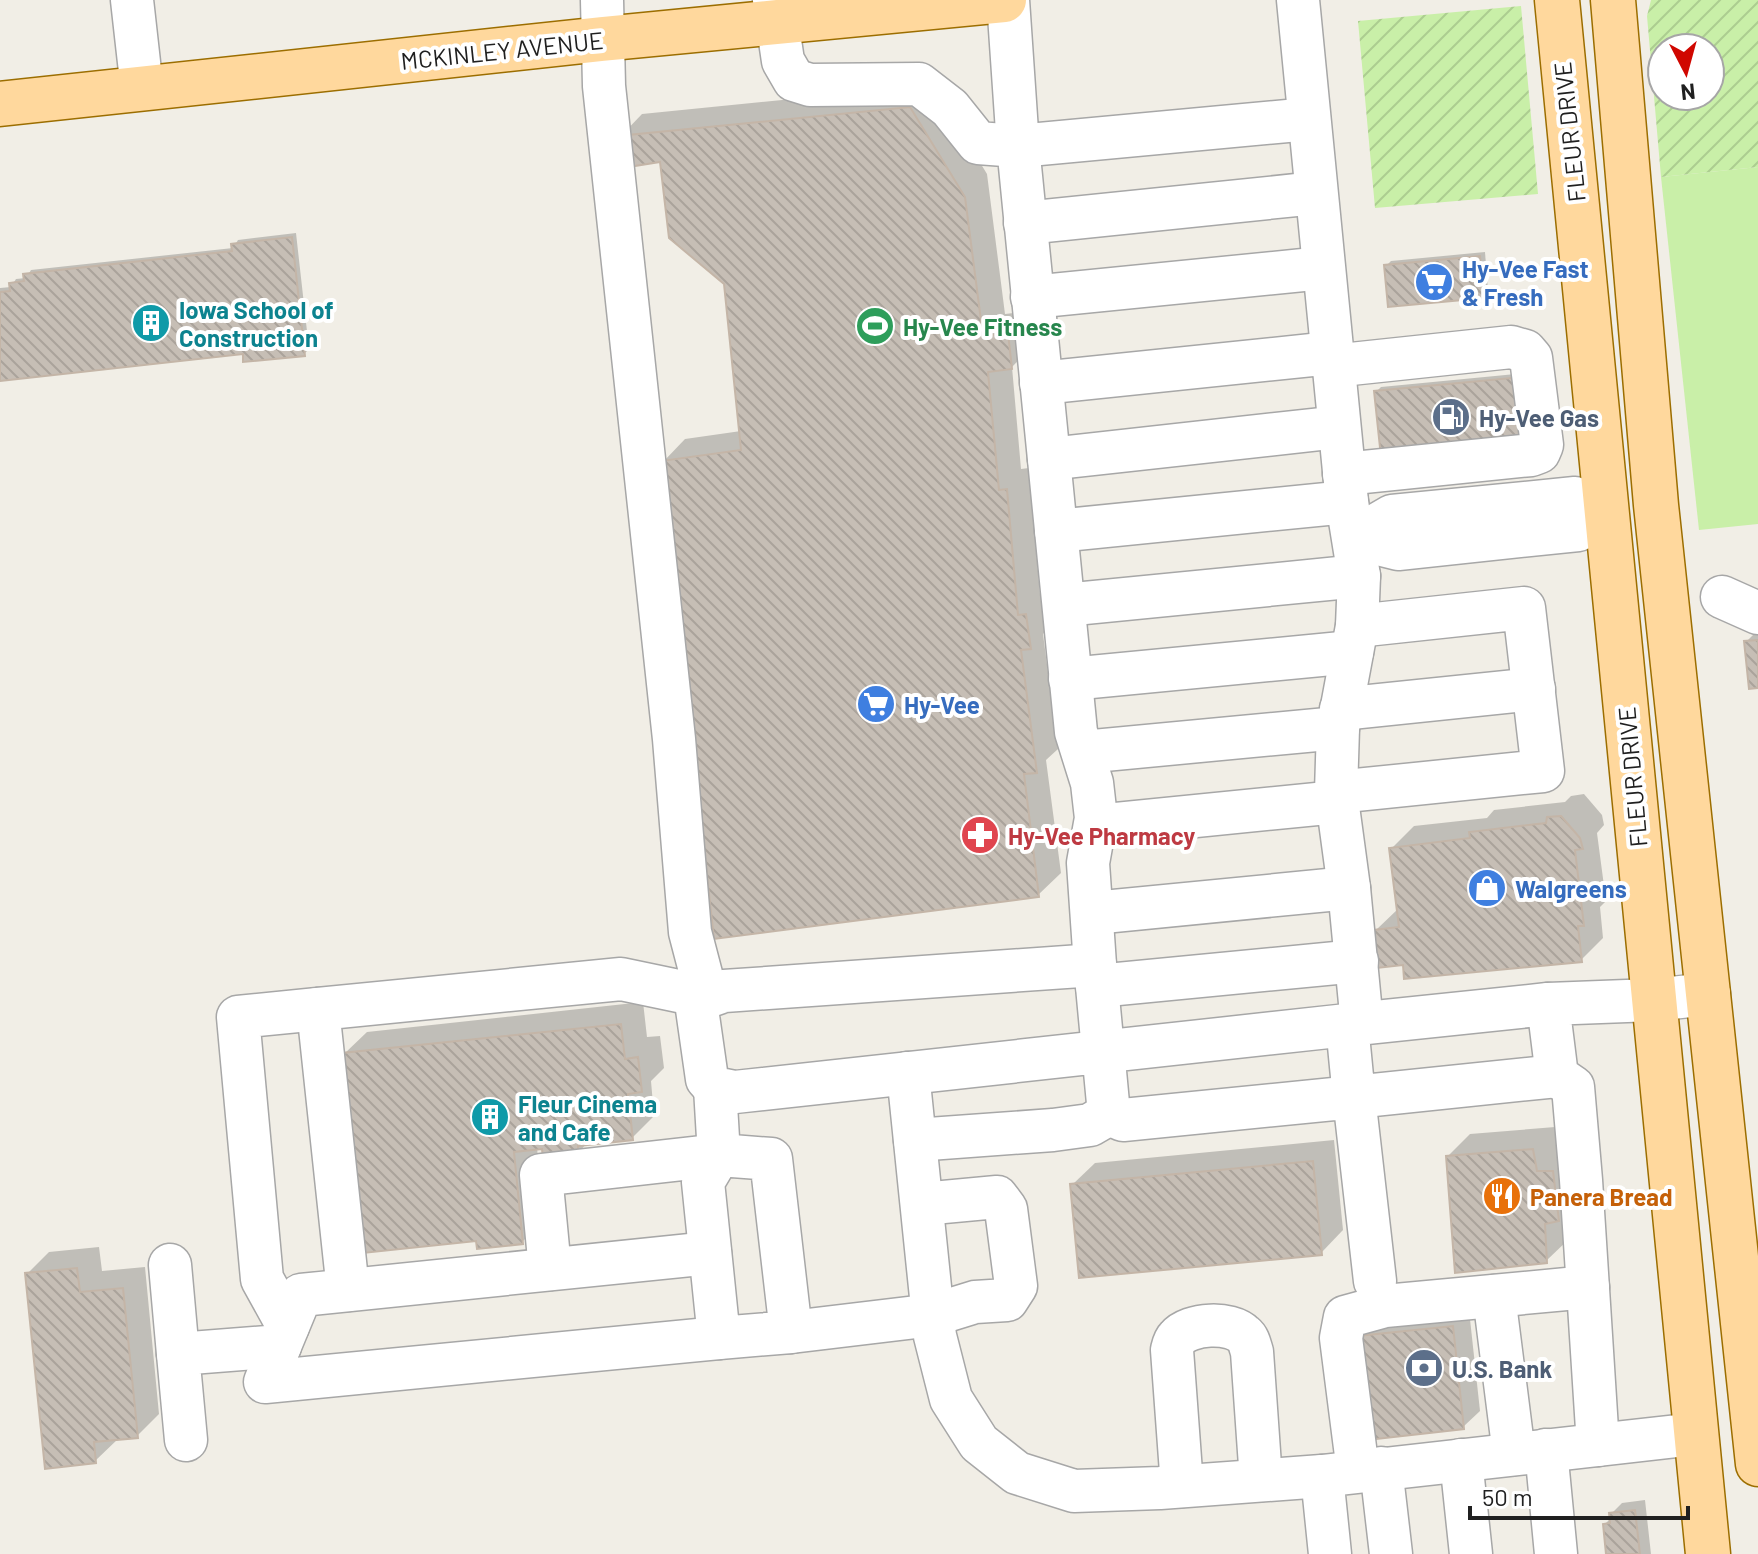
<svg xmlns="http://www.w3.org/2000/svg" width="1758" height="1554" viewBox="0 0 1758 1554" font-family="Barlow,sans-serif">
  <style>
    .grass { fill: #c9efa8 }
    .garden { fill: url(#garden-furrows); fill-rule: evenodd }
    .shadow { fill: #0003 }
    .building { fill: url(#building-back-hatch); stroke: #c4b5a7; stroke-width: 2 }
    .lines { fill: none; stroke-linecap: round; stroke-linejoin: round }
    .minor-casing { stroke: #a7a7a7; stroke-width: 45 }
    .major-casing { stroke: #9c6e00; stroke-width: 47 }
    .minor { stroke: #fff; stroke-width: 42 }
    .major { stroke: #ffd89d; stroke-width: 44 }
    .labels { text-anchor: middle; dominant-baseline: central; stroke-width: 8; stroke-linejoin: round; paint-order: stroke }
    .street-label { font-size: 24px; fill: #202020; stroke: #fff }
    .shop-label { font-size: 24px; font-weight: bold; fill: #366cbe; stroke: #fff; text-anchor: start }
    .culture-label { font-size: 24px; font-weight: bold; fill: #0d838f; stroke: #fff; text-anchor: start }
    .leisure-label { font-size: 24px; font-weight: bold; fill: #27864d; stroke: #fff; text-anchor: start }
    .service-label { font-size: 24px; font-weight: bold; fill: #4e5e75; stroke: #fff; text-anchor: start }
    .health-label { font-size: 24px; font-weight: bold; fill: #be3a42; stroke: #fff; text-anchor: start }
    .food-label { font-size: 24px; font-weight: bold; fill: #c56008; stroke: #fff; text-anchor: start }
  </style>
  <defs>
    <pattern id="garden-furrows" width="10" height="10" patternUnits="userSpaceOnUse" patternTransform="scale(2)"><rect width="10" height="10" fill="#c9efa8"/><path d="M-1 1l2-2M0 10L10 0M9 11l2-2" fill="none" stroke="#accd90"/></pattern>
    <pattern id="building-back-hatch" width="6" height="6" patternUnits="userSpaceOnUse" patternTransform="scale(2)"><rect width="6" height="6" fill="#c6beb5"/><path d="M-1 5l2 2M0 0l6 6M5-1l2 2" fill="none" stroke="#aaa39b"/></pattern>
  </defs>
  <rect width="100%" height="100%" fill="#f1eee6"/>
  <path class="grass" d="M 1758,167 L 1758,524 L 1699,530 L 1661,177 Z"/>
  <g class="garden">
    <path d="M 1651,0 L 1758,0 L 1758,167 L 1661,177 L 1647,16 ZM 1710,48 L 1710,96 L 1662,96 L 1662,48 Z"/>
    <path d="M 1521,6 L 1538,194 L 1375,208 L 1358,21 Z"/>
  </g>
  <g class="shadow">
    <path d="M 933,85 L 987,174 L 1005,314 L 1029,311 L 1034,344 L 1012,367 L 1021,469 L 1029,468 L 1040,594 L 1048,592 L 1052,624 L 1043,634 L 1058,749 L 1046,760 L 1061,873 L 1038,895 L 663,462 L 685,439 L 741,431 L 726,283 L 662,159 L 620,137 L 642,114 Z"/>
    <path d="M 296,233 L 309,349 L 304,354 L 244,352 L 0,379 L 0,288 L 11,287 L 16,279 L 26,278 L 31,270 L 233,248 L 238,240 Z"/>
    <path d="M 1485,252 L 1488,291 L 1483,296 L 1386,266 L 1391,261 Z"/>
    <path d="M 1526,373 L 1533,436 L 1376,392 L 1381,387 Z"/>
    <path d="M 1758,630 L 1758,686 L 1746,642 Z"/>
    <path d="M 1584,794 L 1602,815 L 1604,825 L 1597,833 L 1606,901 L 1600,907 L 1603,938 L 1581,960 L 1405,962 L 1376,930 L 1399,908 L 1391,849 L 1414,826 L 1487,818 L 1494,810 L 1565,802 L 1571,796 Z"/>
    <path d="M 643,1002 L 647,1037 L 660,1036 L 664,1068 L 651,1081 L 654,1116 L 632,1138 L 587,1143 L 578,1153 L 537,1148 L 545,1219 L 522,1242 L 478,1239 L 344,1054 L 367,1032 Z"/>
    <path d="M 1555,1127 L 1569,1239 L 1546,1261 L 1448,1156 L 1470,1134 Z"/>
    <path d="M 1334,1140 L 1343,1230 L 1321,1253 L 1072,1185 L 1095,1163 Z"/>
    <path d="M 99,1247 L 102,1271 L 145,1267 L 159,1414 L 137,1436 L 119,1438 L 95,1461 L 27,1274 L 49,1252 Z"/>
    <path d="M 1469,1310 L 1480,1411 L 1463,1427 L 1350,1338 L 1367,1321 Z"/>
    <path d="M 1645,1500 L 1651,1554 L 1608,1554 L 1605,1524 L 1611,1518 L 1611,1514 L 1622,1503 Z"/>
  </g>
  <g class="building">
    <path d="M 910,107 L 965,197 L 983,336 L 1008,333 L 1012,369 L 988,372 L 999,490 L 1007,489 L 1018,615 L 1026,614 L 1031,649 L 1021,650 L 1037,773 L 1024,774 L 1039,897 L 714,939 L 661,461 L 741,450 L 724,284 L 669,238 L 660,162 L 622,168 L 618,136 Z"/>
    <path d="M 292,237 L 305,356 L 243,362 L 243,354 L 0,381 L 0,292 L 10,291 L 9,283 L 24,281 L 23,274 L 232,251 L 231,244 Z"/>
    <path d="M 1480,256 L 1484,298 L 1388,307 L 1384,265 Z"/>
    <path d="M 1522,377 L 1529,443 L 1381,457 L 1374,391 Z"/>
    <path d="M 1758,640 L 1758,688 L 1749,689 L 1744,641 Z"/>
    <path d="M 1561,816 L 1580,838 L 1583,849 L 1575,850 L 1584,926 L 1578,926 L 1582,962 L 1404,979 L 1403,965 L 1377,968 L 1374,930 L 1399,927 L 1389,848 L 1470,838 L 1469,832 L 1546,823 L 1547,817 Z"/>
    <path d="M 621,1024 L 625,1059 L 638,1057 L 642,1092 L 628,1094 L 633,1140 L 578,1146 L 578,1155 L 543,1159 L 542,1149 L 514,1152 L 523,1244 L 477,1249 L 476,1241 L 363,1253 L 342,1053 Z"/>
    <path d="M 1533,1149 L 1537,1171 L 1553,1171 L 1559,1221 L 1545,1224 L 1547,1263 L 1455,1273 L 1446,1156 Z"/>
    <path d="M 1313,1161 L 1322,1255 L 1079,1278 L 1070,1184 Z"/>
    <path d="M 77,1268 L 80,1292 L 123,1288 L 138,1438 L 94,1442 L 96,1463 L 45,1469 L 25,1273 Z"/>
    <path d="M 1453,1326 L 1464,1429 L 1359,1441 L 1348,1337 Z"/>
    <path d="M 1635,1510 L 1640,1554 L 1606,1554 L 1603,1524 L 1610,1523 L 1609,1513 Z"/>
  </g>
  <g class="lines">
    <defs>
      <g id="minor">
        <path d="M 132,0 L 142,89"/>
        <path d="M 774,0 L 783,61 L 794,80 L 810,85 L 919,84 L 950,108 L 978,143 L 1018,146 L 1076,732 L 1092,783 L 1096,818 L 1088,863 L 1095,965"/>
        <path d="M 1008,0 L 1018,146 L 1309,119"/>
        <path d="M 1298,0 L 1347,502 L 1359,576 L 1357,626 L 1338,728 L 1336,792 L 1349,888 L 1362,1024"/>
        <path d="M 1025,223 L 1316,193"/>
        <path d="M 1032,297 L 1323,268"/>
        <path d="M 1332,366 L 1511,347 L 1525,351 L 1531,358 L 1542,445 L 1539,452 L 1531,455 L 1344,474"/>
        <path d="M 1041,383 L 1331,353"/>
        <path d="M 1049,459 L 1339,427"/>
        <path d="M 1575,498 L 1589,513 L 1578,530 L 1398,549 L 1354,538 L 1392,516 Z"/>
        <path d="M 1056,531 L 1347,502"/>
        <path d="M 1722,597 L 1758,613"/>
        <path d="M 1064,605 L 1359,576"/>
        <path d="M 1070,679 L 1352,652"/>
        <path d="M 1341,709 L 1534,689"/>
        <path d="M 1083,752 L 1338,728"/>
        <path d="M 1336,792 L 1543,771 L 1524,608 L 1357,626"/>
        <path d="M 1096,826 L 1337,802"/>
        <path d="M 1093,913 L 1349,888"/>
        <path d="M 1097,986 L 1357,961"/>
        <path d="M 1548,1004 L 1347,1025 L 1354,1097 L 1557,1076"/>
        <path d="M 1347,1025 L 735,1092 L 715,1088 L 707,1079 L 697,1009 L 707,997 L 724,991 L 1095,965 L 1109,1114 L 1123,1120 L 1354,1097 L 1375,1281"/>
        <path d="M 908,1073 L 935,1336 L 951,1399 L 979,1443 L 1017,1473 L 1074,1491 L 1160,1488 L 1322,1476"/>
        <path d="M 915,1140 L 1053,1130 L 1090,1125 L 1109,1114"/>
        <path d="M 710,1253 L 301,1295 L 265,1382 L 719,1338"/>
        <path d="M 170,1265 L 178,1354"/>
        <path d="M 550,1269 L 541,1175 L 719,1155 L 771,1159 L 791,1332 L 719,1338 L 703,1182 L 719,1155 L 715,1088"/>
        <path d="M 348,1290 L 318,1009 L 621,979 L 707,997 L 690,932 L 674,739 L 604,86 L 602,0"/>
        <path d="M 1494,1296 L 1514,1454"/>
        <path d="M 288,1326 L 262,1279 L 238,1017 L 318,1009"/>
        <path d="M 791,1332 L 933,1315 L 975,1302 L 1007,1300 L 1016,1286 L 1006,1209 L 997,1197 L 922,1204"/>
        <path d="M 186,1440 L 178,1354 L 280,1346"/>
        <path d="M 1598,1445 L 1581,1180 L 1573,1087 L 1557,1076 L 1548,1004 L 1653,1000 L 1709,994"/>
        <path d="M 1546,1450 L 1556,1554"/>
        <path d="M 1461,1460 L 1471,1554"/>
        <path d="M 1381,1468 L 1391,1554"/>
        <path d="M 1358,1471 L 1341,1338 L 1345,1317 L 1385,1306 L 1588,1287"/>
        <path d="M 1182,1486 L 1172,1350 C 1173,1346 1174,1341 1177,1338 C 1189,1323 1231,1321 1244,1335 C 1249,1339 1250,1346 1252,1352 L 1261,1480"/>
        <path d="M 1330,1554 L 1322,1476 L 1695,1434"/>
      </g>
      <g id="major">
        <path d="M 1557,0 L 1708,1554"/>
        <path d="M 1613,0 L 1656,505 L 1758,1464"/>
        <path d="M 0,104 L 602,39 L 1004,0"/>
      </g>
    </defs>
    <use href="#minor" class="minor-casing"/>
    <use href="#major" class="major-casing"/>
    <use href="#minor" class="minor"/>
    <use href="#major" class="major"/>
  </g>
  <defs>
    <symbol id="supermarket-disc" viewBox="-11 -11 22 22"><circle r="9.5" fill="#3f7fe0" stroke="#fff"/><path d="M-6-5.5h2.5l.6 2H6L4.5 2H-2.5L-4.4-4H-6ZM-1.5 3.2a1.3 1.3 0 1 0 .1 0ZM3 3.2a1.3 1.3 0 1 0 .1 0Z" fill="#fff"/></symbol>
    <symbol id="building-disc" viewBox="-11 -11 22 22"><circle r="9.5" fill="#0f9aa8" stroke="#fff"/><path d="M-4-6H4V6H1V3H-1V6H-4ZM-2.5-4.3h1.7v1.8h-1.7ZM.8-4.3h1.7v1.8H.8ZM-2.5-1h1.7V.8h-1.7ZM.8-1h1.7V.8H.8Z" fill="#fff"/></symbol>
    <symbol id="stadium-disc" viewBox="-11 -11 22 22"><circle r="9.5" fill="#2e9e5b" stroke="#fff"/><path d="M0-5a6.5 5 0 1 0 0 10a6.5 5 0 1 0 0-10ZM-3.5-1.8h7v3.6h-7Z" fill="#fff"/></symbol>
    <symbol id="fuel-disc" viewBox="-11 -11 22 22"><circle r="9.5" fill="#5c6f8a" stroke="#fff"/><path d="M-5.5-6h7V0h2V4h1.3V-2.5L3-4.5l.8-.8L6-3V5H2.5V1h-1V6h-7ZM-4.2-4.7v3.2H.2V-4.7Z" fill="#fff"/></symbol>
    <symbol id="pharmacy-disc" viewBox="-11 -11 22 22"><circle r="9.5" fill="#e0444e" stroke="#fff"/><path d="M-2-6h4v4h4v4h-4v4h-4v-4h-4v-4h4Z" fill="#fff"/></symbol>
    <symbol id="shop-disc" viewBox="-11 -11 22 22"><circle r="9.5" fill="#3f7fe0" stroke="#fff"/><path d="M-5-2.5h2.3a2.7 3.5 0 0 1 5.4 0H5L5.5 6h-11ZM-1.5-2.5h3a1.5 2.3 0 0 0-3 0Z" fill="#fff"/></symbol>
    <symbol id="restaurant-disc" viewBox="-11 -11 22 22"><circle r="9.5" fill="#e8710a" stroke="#fff"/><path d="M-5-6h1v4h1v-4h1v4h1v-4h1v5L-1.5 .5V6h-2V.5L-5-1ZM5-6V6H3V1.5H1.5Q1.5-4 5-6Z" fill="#fff"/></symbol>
    <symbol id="bank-disc" viewBox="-11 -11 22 22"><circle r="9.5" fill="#5c6f8a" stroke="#fff"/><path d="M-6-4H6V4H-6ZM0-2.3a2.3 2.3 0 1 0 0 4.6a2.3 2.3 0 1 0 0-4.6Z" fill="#fff"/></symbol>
  </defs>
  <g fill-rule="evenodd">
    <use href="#supermarket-disc" x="1412" y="260" width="44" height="44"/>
    <use href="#building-disc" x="129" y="301" width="44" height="44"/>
    <use href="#stadium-disc" x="853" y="304" width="44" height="44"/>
    <use href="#fuel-disc" x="1429" y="395" width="44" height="44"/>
    <use href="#supermarket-disc" x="854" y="682" width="44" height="44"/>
    <use href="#pharmacy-disc" x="958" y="813" width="44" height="44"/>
    <use href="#shop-disc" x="1465" y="866" width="44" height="44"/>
    <use href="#building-disc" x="468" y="1095" width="44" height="44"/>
    <use href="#restaurant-disc" x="1480" y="1174" width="44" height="44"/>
    <use href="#bank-disc" x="1402" y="1346" width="44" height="44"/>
  </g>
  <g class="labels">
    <g class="street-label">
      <text transform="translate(502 50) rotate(-6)">MCKINLEY AVENUE</text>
      <text transform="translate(1569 132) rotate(-96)">FLEUR DRIVE</text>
      <text transform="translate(1632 777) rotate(-95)">FLEUR DRIVE</text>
    </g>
    <g class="shop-label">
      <text x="1462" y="268">Hy-Vee Fast<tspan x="1462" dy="28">&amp; Fresh</tspan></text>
      <text x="904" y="704">Hy-Vee</text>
      <text x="1515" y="888">Walgreens</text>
    </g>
    <g class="culture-label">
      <text x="179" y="309">Iowa School of<tspan x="179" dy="28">Construction</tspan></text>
      <text x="518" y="1103">Fleur Cinema<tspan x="518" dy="28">and Cafe</tspan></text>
    </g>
    <g class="leisure-label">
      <text x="903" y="326">Hy-Vee Fitness</text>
    </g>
    <g class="service-label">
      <text x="1479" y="417">Hy-Vee Gas</text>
      <text x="1452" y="1368">U.S. Bank</text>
    </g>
    <g class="health-label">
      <text x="1008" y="835">Hy-Vee Pharmacy</text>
    </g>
    <g class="food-label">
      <text x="1530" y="1196">Panera Bread</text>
    </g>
  </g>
  <g transform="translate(1686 72) rotate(174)"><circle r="38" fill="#ffffff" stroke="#a6a6a6" stroke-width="2"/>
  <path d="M0-6L14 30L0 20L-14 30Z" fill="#d00700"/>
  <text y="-12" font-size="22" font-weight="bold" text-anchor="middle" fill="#202020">N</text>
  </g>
  <path d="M1470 1506v12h218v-12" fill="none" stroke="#202020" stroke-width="4"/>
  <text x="1482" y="1506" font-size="24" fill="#202020" stroke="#ffffff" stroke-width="6" paint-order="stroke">50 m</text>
</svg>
